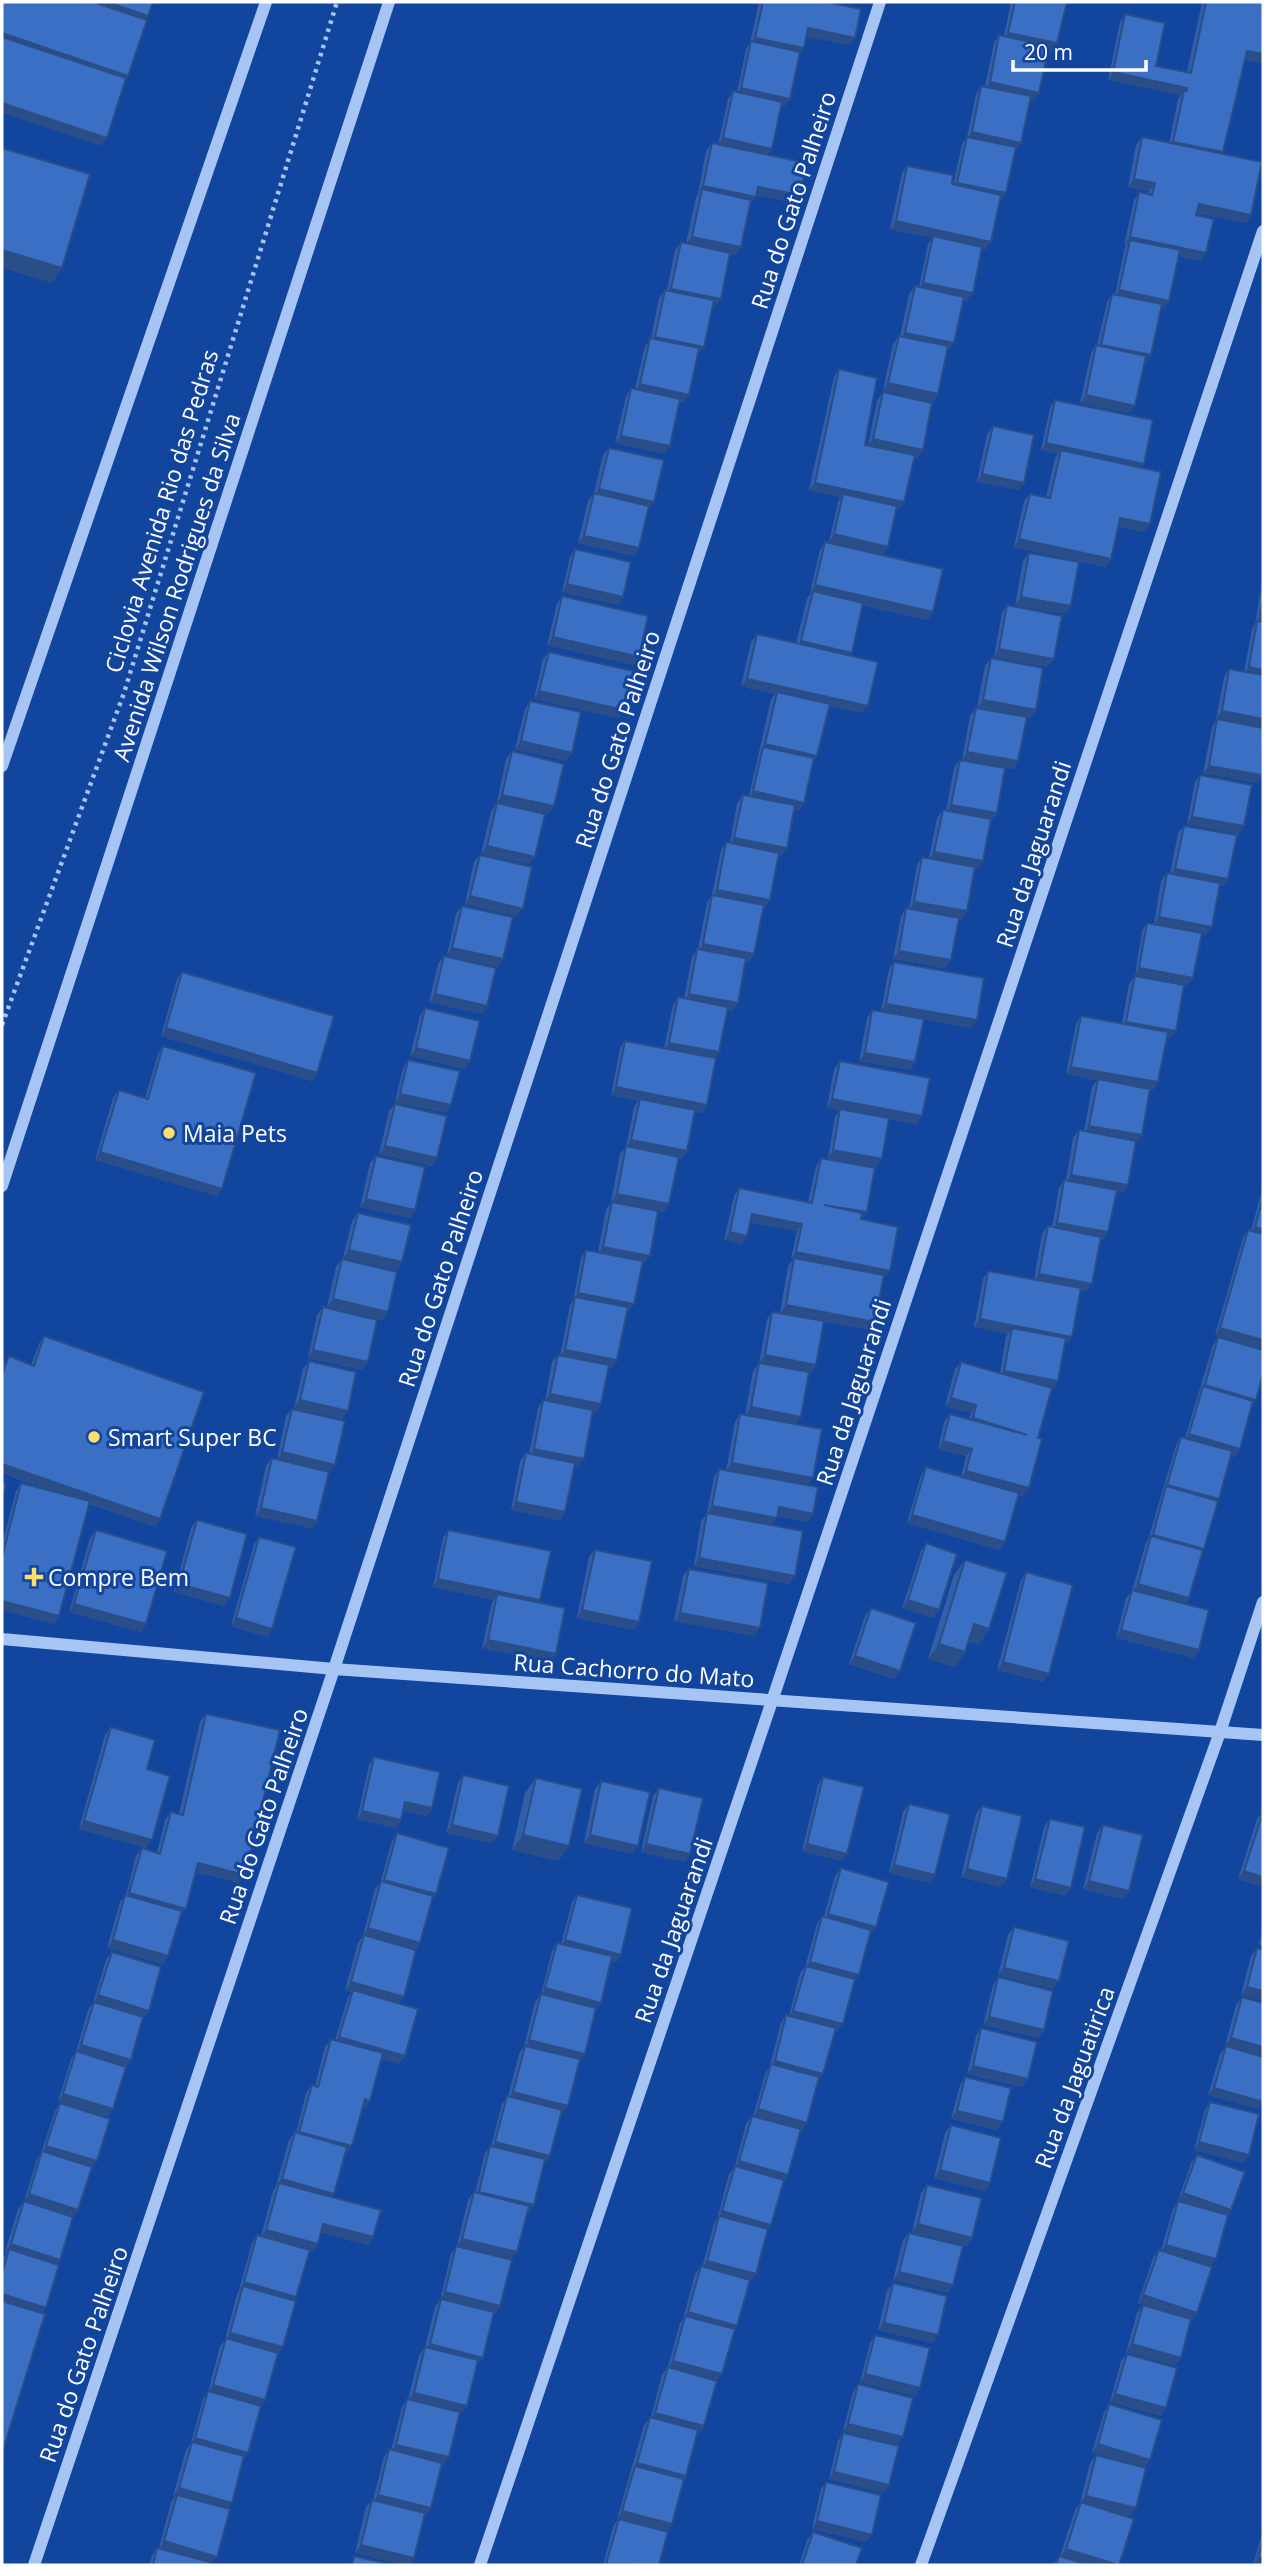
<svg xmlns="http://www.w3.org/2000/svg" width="1265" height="2567" viewBox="0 0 1265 2567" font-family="'Open Sans',sans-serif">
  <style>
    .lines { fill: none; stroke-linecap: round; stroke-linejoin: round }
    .path { stroke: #a7c5f4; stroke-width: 4.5; stroke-dasharray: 3.5 5; stroke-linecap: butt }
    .minor { stroke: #a7c5f4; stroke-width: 12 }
    .wall { fill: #335fa9 }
    .shaded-wall { fill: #294e89 }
    .building { fill: #3b6fc4; stroke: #294e89; stroke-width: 2 }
    .poi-dot { fill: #ffde6b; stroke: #12459d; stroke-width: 2.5 }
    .labels { text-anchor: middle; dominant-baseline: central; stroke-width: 6; stroke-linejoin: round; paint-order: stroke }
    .street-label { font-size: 23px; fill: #fff; stroke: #12459d }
    .poi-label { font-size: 23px; fill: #fff; stroke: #12459d; text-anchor: start }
  </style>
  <rect width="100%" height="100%" fill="#12459d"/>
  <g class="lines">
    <path class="path" d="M 2,1025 L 124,693 L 337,2"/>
    <g class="minor">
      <path d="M 2,766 L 266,2"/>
      <path d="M 2,1186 L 389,2"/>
      <path d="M 2,1639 L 334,1669 L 1263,1735"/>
      <path d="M 34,2565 L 334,1669 L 880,2"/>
      <path d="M 480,2565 L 772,1701 L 1263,231"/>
      <path d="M 921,2565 L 1220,1732 L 1263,1602"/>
    </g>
  </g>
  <g class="wall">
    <path d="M 759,2 L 827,2 L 855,38 L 849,45 L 806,36 L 800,54 L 790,99 L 785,106 L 781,106 L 768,155 L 795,203 L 756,195 L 750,205 L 741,247 L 735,255 L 730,254 L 715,307 L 712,307 L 704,347 L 698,354 L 684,402 L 680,402 L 665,454 L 615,443 L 626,396 L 631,388 L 635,389 L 645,346 L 651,338 L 659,298 L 665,290 L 667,290 L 675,250 L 681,242 L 686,243 L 696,197 L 698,194 L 706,151 L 712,143 L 718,145 L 728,99 L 733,91 L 737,92 L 746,49 L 750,43 Z"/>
    <path d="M 1011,2 L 1067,2 L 1052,51 L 1048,50 L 1039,93 L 1033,100 L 1030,100 L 985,250 L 982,249 L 967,301 L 963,300 L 948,351 L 947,351 L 938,394 L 933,402 L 883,390 L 893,344 L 899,336 L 900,336 L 909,294 L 915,286 L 919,287 L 928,244 L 932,238 L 890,229 L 902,173 L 907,166 L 953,185 L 962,144 L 967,137 L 976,94 L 981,86 L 985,86 L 994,43 L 999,35 L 1004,36 Z"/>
    <path d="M 1202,2 L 1263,2 L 1263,63 L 1245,60 L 1222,153 L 1251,215 L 1246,223 L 1196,213 L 1201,261 L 1179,256 L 1164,309 L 1161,308 L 1151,355 L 1146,363 L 1144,363 L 1135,406 L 1130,413 L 1080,403 L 1091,353 L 1096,345 L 1097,345 L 1107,302 L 1112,294 L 1115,295 L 1125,247 L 1126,245 L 1124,245 L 1134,200 L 1139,192 L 1148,194 L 1149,191 L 1128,187 L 1136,145 L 1142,137 L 1169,143 L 1178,99 L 1181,95 L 1108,80 L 1120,22 L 1125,14 L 1156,66 L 1187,72 Z"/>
    <path d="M 839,369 L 865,445 L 868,445 L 877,400 L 883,392 L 923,450 L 917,458 L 914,457 L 899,510 L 896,509 L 888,547 L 882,555 L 829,542 L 838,502 L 841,497 L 809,490 L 834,377 Z"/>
    <path d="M 1055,400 L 1144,464 L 1141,468 L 1150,524 L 1144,532 L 1118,526 L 1105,567 L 1014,547 L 1024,501 L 1030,494 L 1046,497 L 1055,458 L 1058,454 L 1041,450 L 1050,408 Z"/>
    <path d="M 993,426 L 1024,483 L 1019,490 L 977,482 L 987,434 Z"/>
    <path d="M 609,448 L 649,510 L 639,548 L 634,556 L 578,543 L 588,501 L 594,493 L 603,455 Z"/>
    <path d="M 825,542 L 933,612 L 928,620 L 862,605 L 852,653 L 850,655 L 862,713 L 829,706 L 813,762 L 804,803 L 799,810 L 794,809 L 781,856 L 778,856 L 770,900 L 764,908 L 763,908 L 754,954 L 749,962 L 746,962 L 738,1003 L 732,1011 L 727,1010 L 715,1058 L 707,1105 L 701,1113 L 695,1112 L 687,1151 L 682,1159 L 678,1158 L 669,1204 L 664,1212 L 611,1202 L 620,1154 L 626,1147 L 634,1107 L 638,1101 L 611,1095 L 620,1048 L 625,1041 L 664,1048 L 673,1005 L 678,997 L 684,998 L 692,957 L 698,949 L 707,903 L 712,895 L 721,850 L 726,842 L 730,843 L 737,803 L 743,795 L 749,796 L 771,699 L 775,694 L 741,686 L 751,642 L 757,634 L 796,643 L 807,599 L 811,593 L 810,593 L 820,550 Z"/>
    <path d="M 575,549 L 623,597 L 618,605 L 562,592 L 570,557 Z"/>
    <path d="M 1029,553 L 1071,606 L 1065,614 L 1015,605 L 1023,561 Z"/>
    <path d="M 1263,577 L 1263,728 L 1216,719 L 1224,677 L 1229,669 L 1244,672 L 1252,629 L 1255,624 Z"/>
    <path d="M 562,596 L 634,665 L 547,645 L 557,604 Z"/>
    <path d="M 1007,605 L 1048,667 L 994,657 L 1002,613 Z"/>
    <path d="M 549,652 L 624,710 L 619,718 L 534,699 L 543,659 Z"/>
    <path d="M 991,658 L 1036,710 L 1030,718 L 1027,718 L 1018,761 L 1013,769 L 962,760 L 970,716 L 976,708 L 977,708 L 985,666 Z"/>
    <path d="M 530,701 L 572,753 L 566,761 L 515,749 L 525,709 Z"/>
    <path d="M 1217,719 L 1262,775 L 1257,783 L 1203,773 L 1212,727 Z"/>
    <path d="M 512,751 L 554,806 L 548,814 L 497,802 L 506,759 Z"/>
    <path d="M 960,760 L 997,813 L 991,821 L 978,869 L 975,868 L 962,919 L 959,919 L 951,960 L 945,968 L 893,959 L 901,916 L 906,908 L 909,909 L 917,865 L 922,857 L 929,858 L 937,818 L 943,810 L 946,811 L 954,768 Z"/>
    <path d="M 1200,775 L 1239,834 L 1187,824 L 1195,782 Z"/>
    <path d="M 497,803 L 530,864 L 481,854 L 491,811 Z"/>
    <path d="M 1184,826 L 1228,879 L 1223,886 L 1219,886 L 1206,935 L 1202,934 L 1187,986 L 1184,985 L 1171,1038 L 1167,1038 L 1158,1082 L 1153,1090 L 1150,1089 L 1122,1193 L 1116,1192 L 1108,1232 L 1103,1240 L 1100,1240 L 1087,1291 L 1081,1290 L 1072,1337 L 1066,1344 L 1065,1344 L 1053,1389 L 1052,1389 L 1023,1496 L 1018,1495 L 1005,1542 L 999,1550 L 907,1523 L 921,1475 L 926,1467 L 961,1477 L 966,1456 L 938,1449 L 944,1422 L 950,1414 L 969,1419 L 971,1413 L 945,1406 L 955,1369 L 961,1362 L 1000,1373 L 1006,1336 L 1008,1334 L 974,1327 L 983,1279 L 988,1271 L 1034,1280 L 1042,1234 L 1048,1226 L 1052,1227 L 1059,1188 L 1064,1180 L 1066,1180 L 1073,1138 L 1079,1130 L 1084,1131 L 1092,1087 L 1097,1080 L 1066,1074 L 1076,1024 L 1081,1016 L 1122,1023 L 1129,984 L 1135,976 L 1142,931 L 1147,923 L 1154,924 L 1161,881 L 1167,873 L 1170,874 L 1178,833 Z"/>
    <path d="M 480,855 L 517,916 L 465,904 L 474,862 Z"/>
    <path d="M 462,906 L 498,967 L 447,955 L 456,914 Z"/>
    <path d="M 444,956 L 482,1014 L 429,1002 L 438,964 Z"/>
    <path d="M 894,962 L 971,1028 L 881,1011 L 889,969 Z"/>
    <path d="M 182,972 L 317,1073 L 312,1081 L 161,1036 L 177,979 Z"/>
    <path d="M 425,1008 L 465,1069 L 410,1056 L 420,1016 Z"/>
    <path d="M 872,1010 L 915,1062 L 910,1070 L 859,1061 L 867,1018 Z"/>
    <path d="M 163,1046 L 222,1189 L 217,1196 L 95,1160 L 113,1098 L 119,1090 L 145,1098 L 158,1054 Z"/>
    <path d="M 408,1060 L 451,1105 L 446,1113 L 395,1102 L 403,1068 Z"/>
    <path d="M 840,1061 L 917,1124 L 889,1119 L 876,1167 L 828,1158 L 835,1117 L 840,1110 L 827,1107 L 834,1069 Z"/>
    <path d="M 395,1104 L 432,1166 L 379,1154 L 389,1111 Z"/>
    <path d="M 376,1156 L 415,1210 L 410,1218 L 360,1207 L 370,1163 Z"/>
    <path d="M 821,1158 L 867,1212 L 862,1219 L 890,1271 L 884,1278 L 883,1278 L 870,1330 L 780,1313 L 788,1266 L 793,1260 L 791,1259 L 797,1231 L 750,1222 L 742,1244 L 724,1240 L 734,1196 L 739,1188 L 808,1202 L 816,1166 Z"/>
    <path d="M 1263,1186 L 1263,1349 L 1215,1335 L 1243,1238 L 1248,1230 L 1251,1231 Z"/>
    <path d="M 612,1202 L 644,1264 L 642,1263 L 629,1312 L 627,1311 L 612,1368 L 608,1368 L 601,1404 L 596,1412 L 593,1412 L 578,1467 L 574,1466 L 565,1512 L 560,1520 L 511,1510 L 520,1461 L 526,1453 L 529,1454 L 538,1408 L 543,1400 L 545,1401 L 552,1362 L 558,1355 L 560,1355 L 570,1305 L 573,1301 L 581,1258 L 586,1250 L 598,1252 L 606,1210 Z"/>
    <path d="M 358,1213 L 402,1262 L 397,1270 L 343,1258 L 352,1221 Z"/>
    <path d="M 342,1259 L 388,1312 L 382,1320 L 327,1307 L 336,1267 Z"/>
    <path d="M 323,1307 L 362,1370 L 308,1358 L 317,1315 Z"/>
    <path d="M 772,1312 L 816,1365 L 811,1373 L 809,1372 L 795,1425 L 813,1514 L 808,1522 L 777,1516 L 771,1525 L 790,1584 L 694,1566 L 701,1521 L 707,1514 L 714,1477 L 719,1469 L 726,1471 L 735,1422 L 740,1414 L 745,1415 L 753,1371 L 759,1363 L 767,1320 Z"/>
    <path d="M 44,1336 L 160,1519 L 155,1527 L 89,1504 L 59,1616 L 54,1624 L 2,1610 L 2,1544 L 16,1491 L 21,1483 L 54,1492 L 2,1473 L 2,1368 L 9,1356 L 31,1365 L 39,1344 Z"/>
    <path d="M 1218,1337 L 1256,1400 L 1252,1405 L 1235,1457 L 1231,1455 L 1189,1598 L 1185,1604 L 1194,1658 L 1116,1638 L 1126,1598 L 1132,1591 L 1146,1543 L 1148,1540 L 1176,1445 L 1181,1437 L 1185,1438 L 1213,1345 Z"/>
    <path d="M 309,1361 L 342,1419 L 294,1408 L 303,1369 Z"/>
    <path d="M 292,1409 L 335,1465 L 329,1472 L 312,1528 L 255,1516 L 266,1466 L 272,1458 L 277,1459 L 286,1416 Z"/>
    <path d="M 197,1520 L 224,1606 L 174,1592 L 191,1528 Z"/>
    <path d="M 96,1530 L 146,1624 L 141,1632 L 69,1612 L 90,1538 Z"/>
    <path d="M 448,1530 L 540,1600 L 538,1603 L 550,1662 L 482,1648 L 492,1602 L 494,1600 L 433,1587 L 443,1538 Z"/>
    <path d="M 259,1537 L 272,1629 L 267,1637 L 231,1626 L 254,1544 Z"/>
    <path d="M 926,1543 L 933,1618 L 902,1608 L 921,1551 Z"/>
    <path d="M 595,1550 L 634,1630 L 577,1618 L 589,1557 Z"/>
    <path d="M 965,1560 L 989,1629 L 979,1644 L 969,1641 L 965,1652 L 955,1667 L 928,1659 L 954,1575 Z"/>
    <path d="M 689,1569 L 754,1636 L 674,1621 L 683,1576 Z"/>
    <path d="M 1026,1572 L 1043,1682 L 997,1670 L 1021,1580 Z"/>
    <path d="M 871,1608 L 900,1671 L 894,1679 L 849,1664 L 865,1616 Z"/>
    <path d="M 206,1714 L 239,1883 L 196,1872 L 163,1964 L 107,1948 L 120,1902 L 126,1895 L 136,1856 L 142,1848 L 157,1853 L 165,1820 L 171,1812 L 179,1814 L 200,1722 Z"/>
    <path d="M 111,1727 L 147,1769 L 146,1848 L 79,1829 L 105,1735 Z"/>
    <path d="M 374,1757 L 432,1808 L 426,1816 L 403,1810 L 401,1820 L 396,1828 L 357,1819 L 369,1765 Z"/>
    <path d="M 463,1775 L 492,1843 L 446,1833 L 458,1783 Z"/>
    <path d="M 823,1777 L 842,1861 L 802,1851 L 818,1785 Z"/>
    <path d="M 536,1778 L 569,1846 L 558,1861 L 512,1850 L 525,1793 Z"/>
    <path d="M 601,1781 L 633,1854 L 584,1843 L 595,1789 Z"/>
    <path d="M 659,1788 L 690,1854 L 685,1862 L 641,1852 L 653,1796 Z"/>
    <path d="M 909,1804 L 935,1875 L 930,1883 L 889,1873 L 903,1812 Z"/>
    <path d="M 982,1806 L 1001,1887 L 961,1877 L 976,1814 Z"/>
    <path d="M 1263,1812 L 1263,1887 L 1238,1879 L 1257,1819 Z"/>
    <path d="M 1050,1819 L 1071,1888 L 1065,1896 L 1030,1887 L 1044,1827 Z"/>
    <path d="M 1103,1825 L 1129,1891 L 1123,1899 L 1083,1889 L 1097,1833 Z"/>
    <path d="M 397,1833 L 436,1894 L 431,1901 L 420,1943 L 416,1950 L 399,2003 L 405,2056 L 399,2064 L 382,2059 L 370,2101 L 365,2109 L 362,2108 L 352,2146 L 346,2154 L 345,2154 L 331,2197 L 373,2237 L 368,2245 L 321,2232 L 318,2244 L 312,2252 L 310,2251 L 294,2300 L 283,2347 L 277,2355 L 228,2509 L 217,2557 L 209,2565 L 149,2565 L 152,2556 L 157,2548 L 159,2548 L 171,2502 L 175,2497 L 173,2496 L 186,2450 L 191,2443 L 203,2399 L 208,2392 L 220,2346 L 225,2340 L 237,2294 L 240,2290 L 239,2290 L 252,2243 L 257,2235 L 261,2236 L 273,2191 L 276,2186 L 289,2140 L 295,2132 L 296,2133 L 306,2093 L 312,2085 L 315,2086 L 325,2047 L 331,2039 L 335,2040 L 348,1997 L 352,1992 L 345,1990 L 358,1943 L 363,1936 L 375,1889 L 380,1883 L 392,1841 Z"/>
    <path d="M 841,1868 L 876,1927 L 870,1935 L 859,1975 L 854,1981 L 837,2032 L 835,2031 L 819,2080 L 807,2123 L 801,2130 L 783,2183 L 771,2225 L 768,2230 L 750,2282 L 737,2326 L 734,2330 L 717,2382 L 704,2426 L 699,2434 L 697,2434 L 686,2476 L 684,2479 L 672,2524 L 667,2532 L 659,2565 L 603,2565 L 613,2527 L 618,2519 L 617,2519 L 644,2425 L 651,2417 L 662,2375 L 668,2367 L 680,2323 L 683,2319 L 695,2274 L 701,2266 L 702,2267 L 714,2224 L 717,2219 L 729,2174 L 735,2166 L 746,2124 L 752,2116 L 753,2116 L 766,2072 L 770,2065 L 781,2023 L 786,2015 L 789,2016 L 800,1973 L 805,1967 L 817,1924 L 822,1916 L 824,1916 L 835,1876 Z"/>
    <path d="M 577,1895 L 621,1955 L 616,1962 L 611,1961 L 601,2003 L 595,2011 L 561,2113 L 550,2156 L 544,2163 L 529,2213 L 527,2213 L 511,2260 L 500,2306 L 495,2314 L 493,2314 L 483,2358 L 476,2365 L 467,2406 L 461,2414 L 460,2413 L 444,2465 L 441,2465 L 431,2508 L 425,2516 L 424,2516 L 414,2558 L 409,2565 L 404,2565 L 355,2553 L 366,2507 L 372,2500 L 373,2500 L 384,2457 L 389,2449 L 391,2450 L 402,2407 L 407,2399 L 408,2400 L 419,2355 L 425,2347 L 435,2307 L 440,2300 L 451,2254 L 457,2246 L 468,2200 L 474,2192 L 475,2193 L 485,2153 L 491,2146 L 502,2104 L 508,2096 L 519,2054 L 524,2046 L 535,2002 L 541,1994 L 552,1951 L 557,1943 L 561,1944 L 572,1902 Z"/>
    <path d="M 1014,1927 L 1053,1989 L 998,1975 L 1008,1935 Z"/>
    <path d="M 1263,1928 L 1263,1946 L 1259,1945 Z"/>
    <path d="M 1257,1948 L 1263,2000 L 1241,1995 L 1251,1956 Z"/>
    <path d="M 112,1952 L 149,2011 L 143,2018 L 126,2067 L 113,2109 L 107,2117 L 58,2102 L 71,2059 L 76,2052 L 88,2010 L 93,2003 L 106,1960 Z"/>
    <path d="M 998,1977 L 1039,2038 L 983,2025 L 993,1985 Z"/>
    <path d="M 1242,1997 L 1263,2003 L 1225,2046 L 1236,2005 Z"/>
    <path d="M 981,2028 L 1022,2087 L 967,2074 L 976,2036 Z"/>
    <path d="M 1226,2046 L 1263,2057 L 1263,2102 L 1258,2109 L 1208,2095 L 1220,2054 Z"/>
    <path d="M 965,2077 L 997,2130 L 951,2119 L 960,2085 Z"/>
    <path d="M 1210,2102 L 1249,2155 L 1243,2163 L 1194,2150 L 1205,2110 Z"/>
    <path d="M 60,2103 L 91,2169 L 78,2210 L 73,2217 L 60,2260 L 57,2264 L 42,2313 L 2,2453 L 2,2263 L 4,2257 L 7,2253 L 5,2252 L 18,2209 L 24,2202 L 37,2159 L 41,2153 L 55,2111 Z"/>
    <path d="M 951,2125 L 990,2183 L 985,2191 L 934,2178 L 945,2133 Z"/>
    <path d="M 1197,2155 L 1231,2210 L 1228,2215 L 1216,2259 L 1210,2267 L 1191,2321 L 1181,2358 L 1175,2365 L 1126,2352 L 1137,2313 L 1143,2305 L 1152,2308 L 1138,2303 L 1153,2258 L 1159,2250 L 1161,2250 L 1173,2209 L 1178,2201 L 1191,2163 Z"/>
    <path d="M 927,2185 L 967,2246 L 912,2232 L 921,2193 Z"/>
    <path d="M 909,2233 L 948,2293 L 893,2280 L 903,2240 Z"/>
    <path d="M 893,2283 L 933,2343 L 878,2330 L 887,2291 Z"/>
    <path d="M 875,2335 L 920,2388 L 915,2396 L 860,2382 L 870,2343 Z"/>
    <path d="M 1127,2354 L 1161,2416 L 1110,2402 L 1121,2361 Z"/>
    <path d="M 858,2384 L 903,2437 L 897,2445 L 843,2431 L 853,2392 Z"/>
    <path d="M 1109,2404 L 1144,2468 L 1130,2516 L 1097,2508 L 1119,2565 L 1053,2565 L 1059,2556 L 1060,2556 L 1075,2510 L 1080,2503 L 1090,2463 L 1096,2455 L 1137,2466 L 1092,2452 L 1104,2412 Z"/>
    <path d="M 843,2433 L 883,2493 L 829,2479 L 838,2441 Z"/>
    <path d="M 826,2482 L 866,2542 L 812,2529 L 821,2489 Z"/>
    <path d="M 1263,2531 L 1263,2565 L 1253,2565 Z"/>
    <path d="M 813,2532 L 856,2565 L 799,2565 L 807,2540 Z"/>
  </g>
  <g class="shaded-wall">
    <path d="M 78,2 L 107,2 L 148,16 L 143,24 Z"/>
    <path d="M 808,28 L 855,38 L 849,45 L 802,36 Z"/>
    <path d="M 2,33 L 128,76 L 123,84 L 2,43 Z"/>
    <path d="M 1008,33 L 1057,43 L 1052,51 L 1003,41 Z"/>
    <path d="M 755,38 L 804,48 L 799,56 L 749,46 Z"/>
    <path d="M 1247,51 L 1263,54 L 1263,63 L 1242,59 Z"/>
    <path d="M 1113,72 L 1187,88 L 1183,94 L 1184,91 L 1181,95 L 1108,80 Z"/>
    <path d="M 990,82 L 1039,93 L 1033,100 L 984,90 Z"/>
    <path d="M 741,88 L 790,99 L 785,106 L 736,96 Z"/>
    <path d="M 2,103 L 107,138 L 101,146 L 2,113 Z"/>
    <path d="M 972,132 L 1021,143 L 1016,151 L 966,140 Z"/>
    <path d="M 723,138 L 772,149 L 767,157 L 717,146 Z"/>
    <path d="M 1173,142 L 1223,152 L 1217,160 L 1168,149 Z"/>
    <path d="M 1134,179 L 1155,183 L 1149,191 L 1128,187 Z"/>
    <path d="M 957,183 L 1006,193 L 1001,201 L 952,191 Z"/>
    <path d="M 703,186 L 756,197 L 750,205 L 702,189 L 697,194 Z"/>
    <path d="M 758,187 L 800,195 L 795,203 L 752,194 Z"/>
    <path d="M 1199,204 L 1251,215 L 1246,223 L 1193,212 Z"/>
    <path d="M 896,221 L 991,242 L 985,250 L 890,229 Z"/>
    <path d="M 692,237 L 741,247 L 735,255 L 686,244 Z"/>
    <path d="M 1130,237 L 1206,253 L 1201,261 L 1129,246 L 1130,240 L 1126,245 L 1124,245 Z"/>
    <path d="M 2,250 L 62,268 L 52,283 L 2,268 Z"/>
    <path d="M 923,283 L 973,293 L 967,301 L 918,291 Z"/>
    <path d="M 671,289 L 721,299 L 715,307 L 665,297 Z"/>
    <path d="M 1119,290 L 1169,301 L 1164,309 L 1114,298 Z"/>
    <path d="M 905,333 L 954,343 L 948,351 L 899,341 Z"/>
    <path d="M 655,337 L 704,347 L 698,355 L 649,344 Z"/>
    <path d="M 1101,345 L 1151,355 L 1146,363 L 1096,353 Z"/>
    <path d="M 888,383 L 938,394 L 933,402 L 883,390 Z"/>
    <path d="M 640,384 L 689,395 L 684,402 L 634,392 Z"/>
    <path d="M 1086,395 L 1135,406 L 1130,413 L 1080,403 Z"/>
    <path d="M 621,436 L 670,446 L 665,454 L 615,443 Z"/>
    <path d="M 873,439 L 923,450 L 917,458 L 867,447 Z"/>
    <path d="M 1046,443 L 1144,464 L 1138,471 L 1061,450 L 1058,454 L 1041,450 Z"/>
    <path d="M 982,474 L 1024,483 L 1019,490 L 977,482 Z"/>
    <path d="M 815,483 L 904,502 L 899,510 L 843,498 L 843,494 L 841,497 L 809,490 Z"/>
    <path d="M 599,489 L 654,502 L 649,510 L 593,497 Z"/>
    <path d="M 1120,518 L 1150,524 L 1144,532 L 1114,525 Z"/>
    <path d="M 834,534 L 888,547 L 882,555 L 829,542 Z"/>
    <path d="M 584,536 L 639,548 L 634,556 L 578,543 Z"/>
    <path d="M 1019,539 L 1111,559 L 1105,567 L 1014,547 Z"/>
    <path d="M 567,584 L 623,597 L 618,605 L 562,592 Z"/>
    <path d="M 815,585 L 933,612 L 928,620 L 812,593 L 813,591 L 811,593 L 810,593 Z"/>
    <path d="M 1021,597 L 1071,606 L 1065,614 L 1015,605 Z"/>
    <path d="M 1260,616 L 1263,616 L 1263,625 L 1257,621 L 1255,623 Z"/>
    <path d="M 553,637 L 639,657 L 634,665 L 547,645 Z"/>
    <path d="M 801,641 L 852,653 L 846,660 L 795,648 Z"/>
    <path d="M 999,649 L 1054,659 L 1048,667 L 994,657 Z"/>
    <path d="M 1249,667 L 1263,670 L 1263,678 L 1243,675 Z"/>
    <path d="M 747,679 L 868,706 L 862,713 L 776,694 L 777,692 L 775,694 L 741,686 Z"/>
    <path d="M 539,691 L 624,710 L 619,718 L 534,699 Z"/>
    <path d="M 983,700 L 1036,710 L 1030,718 L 977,708 Z"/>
    <path d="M 1222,711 L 1263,719 L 1263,728 L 1216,719 Z"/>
    <path d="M 521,741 L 572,753 L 566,761 L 515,749 Z"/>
    <path d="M 765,744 L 817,756 L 812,764 L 763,747 L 759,751 Z"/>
    <path d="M 967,752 L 1018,761 L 1013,769 L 962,760 Z"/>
    <path d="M 1209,766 L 1262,775 L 1257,783 L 1203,773 Z"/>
    <path d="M 753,791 L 804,803 L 799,810 L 748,799 Z"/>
    <path d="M 502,795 L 554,806 L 548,814 L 497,802 Z"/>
    <path d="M 951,805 L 997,813 L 991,821 L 946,813 Z"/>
    <path d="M 1192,817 L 1244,826 L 1239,834 L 1187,824 Z"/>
    <path d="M 734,838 L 787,848 L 781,856 L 729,846 Z"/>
    <path d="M 487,846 L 535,857 L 530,864 L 481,854 Z"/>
    <path d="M 934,852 L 983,861 L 978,869 L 929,860 Z"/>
    <path d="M 1175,869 L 1228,879 L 1223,886 L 1170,877 Z"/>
    <path d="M 717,890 L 770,900 L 764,908 L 711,898 Z"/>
    <path d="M 470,896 L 523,909 L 517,916 L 465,904 Z"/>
    <path d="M 914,902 L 967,911 L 962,919 L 909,910 Z"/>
    <path d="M 1159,917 L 1212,927 L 1206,935 L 1154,925 Z"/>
    <path d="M 703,944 L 754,954 L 749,962 L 697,952 Z"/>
    <path d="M 452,948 L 503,959 L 498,967 L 447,955 Z"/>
    <path d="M 899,951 L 951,960 L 945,968 L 893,959 Z"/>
    <path d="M 1139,968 L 1193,978 L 1187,986 L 1134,976 Z"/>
    <path d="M 435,994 L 487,1006 L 482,1014 L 429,1002 Z"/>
    <path d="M 689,994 L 738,1003 L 732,1011 L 683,1001 Z"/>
    <path d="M 886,1004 L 977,1020 L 971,1028 L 881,1011 Z"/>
    <path d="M 1126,1022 L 1176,1031 L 1171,1038 L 1121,1029 Z"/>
    <path d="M 166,1028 L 317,1073 L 312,1081 L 161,1036 Z"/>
    <path d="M 669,1043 L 719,1052 L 714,1060 L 664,1051 Z"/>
    <path d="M 416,1048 L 470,1061 L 465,1069 L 410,1056 Z"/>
    <path d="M 865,1053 L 915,1062 L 910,1070 L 859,1061 Z"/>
    <path d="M 1071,1067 L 1158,1082 L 1153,1090 L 1066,1074 Z"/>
    <path d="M 616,1087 L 707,1105 L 701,1113 L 611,1095 Z"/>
    <path d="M 400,1094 L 451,1105 L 446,1113 L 395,1102 Z"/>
    <path d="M 832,1099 L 922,1116 L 917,1124 L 827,1107 Z"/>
    <path d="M 1089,1126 L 1142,1135 L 1137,1143 L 1084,1134 Z"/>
    <path d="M 631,1140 L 687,1151 L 682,1159 L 626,1148 Z"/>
    <path d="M 385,1146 L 437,1158 L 432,1166 L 379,1154 Z"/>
    <path d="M 833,1150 L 882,1159 L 876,1167 L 828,1158 Z"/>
    <path d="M 100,1152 L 222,1189 L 217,1196 L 95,1160 Z"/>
    <path d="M 1071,1175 L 1128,1185 L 1122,1193 L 1065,1183 Z"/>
    <path d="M 617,1194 L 669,1204 L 664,1212 L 611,1202 Z"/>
    <path d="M 366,1199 L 415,1210 L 410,1218 L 360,1207 Z"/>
    <path d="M 824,1205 L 867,1212 L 861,1220 Z"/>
    <path d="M 752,1214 L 802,1224 L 797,1231 L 746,1222 Z"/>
    <path d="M 1057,1223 L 1108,1232 L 1103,1240 L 1051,1231 Z"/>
    <path d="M 1255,1227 L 1263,1230 L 1263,1239 L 1249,1235 Z"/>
    <path d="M 730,1232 L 747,1236 L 742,1244 L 724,1240 Z"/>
    <path d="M 603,1247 L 650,1256 L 644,1264 L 598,1255 Z"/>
    <path d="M 349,1250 L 402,1262 L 397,1270 L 343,1258 Z"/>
    <path d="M 796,1252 L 890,1271 L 884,1278 L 791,1259 Z"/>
    <path d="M 1039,1274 L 1092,1284 L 1087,1291 L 1034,1282 Z"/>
    <path d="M 578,1293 L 634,1304 L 629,1312 L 575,1301 L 575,1297 L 572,1301 Z"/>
    <path d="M 333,1299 L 388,1312 L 382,1320 L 327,1307 Z"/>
    <path d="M 786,1305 L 875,1322 L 870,1330 L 780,1313 Z"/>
    <path d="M 980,1319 L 1072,1337 L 1066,1344 L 1011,1334 L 1012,1328 L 1008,1334 L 974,1327 Z"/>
    <path d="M 1220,1328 L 1263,1340 L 1263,1349 L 1215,1335 Z"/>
    <path d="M 313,1350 L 368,1362 L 362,1370 L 308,1358 Z"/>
    <path d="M 565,1350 L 617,1360 L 612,1368 L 560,1358 Z"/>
    <path d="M 765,1355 L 816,1365 L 811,1373 L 759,1363 Z"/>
    <path d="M 1004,1371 L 1058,1381 L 1053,1389 L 998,1379 Z"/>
    <path d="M 1205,1385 L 1256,1400 L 1250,1407 L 1202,1389 Z"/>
    <path d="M 550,1394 L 601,1404 L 596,1412 L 544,1402 Z"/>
    <path d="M 951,1398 L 976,1405 L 971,1413 L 945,1406 Z"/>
    <path d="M 300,1400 L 348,1411 L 342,1419 L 294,1408 Z"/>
    <path d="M 751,1407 L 801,1417 L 795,1425 L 745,1415 Z"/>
    <path d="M 973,1418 L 1027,1435 L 968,1426 Z"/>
    <path d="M 1189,1434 L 1240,1449 L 1235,1457 L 1184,1442 Z"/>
    <path d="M 943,1441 L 972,1449 L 966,1456 L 938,1449 Z"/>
    <path d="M 534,1449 L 584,1459 L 578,1467 L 528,1457 Z"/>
    <path d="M 282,1452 L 335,1465 L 330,1473 L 276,1460 Z"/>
    <path d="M 732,1463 L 813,1478 L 807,1486 L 726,1471 Z"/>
    <path d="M 2,1464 L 160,1519 L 155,1527 L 2,1473 Z"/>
    <path d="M 966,1471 L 1029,1488 L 1023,1496 L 960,1479 Z"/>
    <path d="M 1167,1485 L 1219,1499 L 1213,1507 L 1166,1487 Z"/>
    <path d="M 516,1502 L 565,1512 L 560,1520 L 511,1510 Z"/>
    <path d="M 712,1506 L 777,1518 L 771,1526 L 707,1514 Z"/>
    <path d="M 779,1507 L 813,1514 L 808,1522 L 773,1515 Z"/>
    <path d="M 261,1508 L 317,1521 L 312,1528 L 255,1516 Z"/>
    <path d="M 912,1515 L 1005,1542 L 999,1550 L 907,1523 Z"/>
    <path d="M 1153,1535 L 1204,1549 L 1198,1556 L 1151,1538 Z"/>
    <path d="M 699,1558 L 795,1576 L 790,1584 L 694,1566 Z"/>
    <path d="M 438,1579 L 540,1600 L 534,1608 L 497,1594 L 494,1600 L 433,1587 Z"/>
    <path d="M 179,1584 L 230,1598 L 224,1606 L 174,1592 Z"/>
    <path d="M 1138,1584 L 1189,1598 L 1183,1606 L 1132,1591 Z"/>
    <path d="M 908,1600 L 939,1610 L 933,1618 L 902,1608 Z"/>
    <path d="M 2,1601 L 59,1616 L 54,1624 L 2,1610 Z"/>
    <path d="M 74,1604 L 146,1624 L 141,1632 L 69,1612 Z"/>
    <path d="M 582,1610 L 639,1622 L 634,1630 L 577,1618 Z"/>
    <path d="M 680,1613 L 760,1628 L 754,1636 L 674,1621 Z"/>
    <path d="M 236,1618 L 272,1629 L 267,1637 L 231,1626 Z"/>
    <path d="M 974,1624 L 989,1629 L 979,1644 L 964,1639 Z"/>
    <path d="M 1121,1630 L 1199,1650 L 1194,1658 L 1116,1638 Z"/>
    <path d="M 488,1640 L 556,1654 L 550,1662 L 482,1648 Z"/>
    <path d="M 939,1644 L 965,1652 L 955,1667 L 928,1659 Z"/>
    <path d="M 855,1656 L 900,1671 L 894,1679 L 849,1664 Z"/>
    <path d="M 1003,1662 L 1049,1674 L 1043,1682 L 997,1670 Z"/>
    <path d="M 405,1802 L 432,1808 L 426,1816 L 399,1810 Z"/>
    <path d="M 362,1811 L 401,1820 L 396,1828 L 357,1819 Z"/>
    <path d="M 84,1821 L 152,1840 L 146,1848 L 79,1829 Z"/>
    <path d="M 452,1825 L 498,1836 L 492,1843 L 446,1833 Z"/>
    <path d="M 523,1835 L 569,1846 L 558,1861 L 512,1850 Z"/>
    <path d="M 590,1835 L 638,1846 L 633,1854 L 584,1843 Z"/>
    <path d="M 646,1844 L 690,1854 L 685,1862 L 641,1852 Z"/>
    <path d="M 807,1844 L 847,1854 L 842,1861 L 802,1851 Z"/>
    <path d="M 198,1863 L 245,1875 L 239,1883 L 193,1871 Z"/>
    <path d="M 894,1865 L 935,1875 L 930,1883 L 889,1873 Z"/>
    <path d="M 967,1869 L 1007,1879 L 1001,1887 L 961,1877 Z"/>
    <path d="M 1244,1871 L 1263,1877 L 1263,1887 L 1238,1879 Z"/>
    <path d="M 1035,1879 L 1071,1888 L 1065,1896 L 1030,1887 Z"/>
    <path d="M 384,1880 L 436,1894 L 431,1902 L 379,1888 Z"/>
    <path d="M 1089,1881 L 1129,1891 L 1123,1899 L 1083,1889 Z"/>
    <path d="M 129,1893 L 186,1909 L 180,1916 L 124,1900 Z"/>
    <path d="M 828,1914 L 876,1927 L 871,1935 L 822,1922 Z"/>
    <path d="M 368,1928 L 420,1943 L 414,1951 L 363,1936 Z"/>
    <path d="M 113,1940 L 168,1956 L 163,1964 L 107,1948 Z"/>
    <path d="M 565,1940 L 621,1955 L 616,1962 L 560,1948 Z"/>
    <path d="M 810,1962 L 859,1975 L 853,1983 L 804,1970 Z"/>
    <path d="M 1004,1968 L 1059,1981 L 1053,1989 L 998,1975 Z"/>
    <path d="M 351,1982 L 404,1997 L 398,2004 L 345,1990 Z"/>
    <path d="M 1247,1987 L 1263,1991 L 1263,2000 L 1241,1995 Z"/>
    <path d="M 545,1988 L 601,2003 L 596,2011 L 540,1996 Z"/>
    <path d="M 98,1995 L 149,2011 L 143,2018 L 93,2003 Z"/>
    <path d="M 793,2011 L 843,2024 L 837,2032 L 788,2019 Z"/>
    <path d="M 989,2017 L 1044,2030 L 1039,2038 L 983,2025 Z"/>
    <path d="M 339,2037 L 405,2056 L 399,2064 L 334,2045 Z"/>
    <path d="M 1231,2038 L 1263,2047 L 1263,2056 L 1225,2046 Z"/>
    <path d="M 529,2040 L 585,2054 L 579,2062 L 524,2048 Z"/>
    <path d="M 81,2045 L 131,2060 L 125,2068 L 76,2052 Z"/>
    <path d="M 775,2061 L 823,2074 L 818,2082 L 769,2069 Z"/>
    <path d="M 973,2066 L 1028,2079 L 1022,2087 L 967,2074 Z"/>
    <path d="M 1214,2088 L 1263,2102 L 1258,2109 L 1208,2095 Z"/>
    <path d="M 513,2092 L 568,2106 L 562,2113 L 507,2100 Z"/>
    <path d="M 63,2094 L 113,2109 L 107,2117 L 58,2102 Z"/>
    <path d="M 365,2099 L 370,2101 L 365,2109 L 359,2107 Z"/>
    <path d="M 758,2109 L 807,2123 L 801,2131 L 753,2117 Z"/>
    <path d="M 957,2111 L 1003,2122 L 997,2130 L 951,2119 Z"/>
    <path d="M 299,2132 L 352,2146 L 346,2154 L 294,2140 Z"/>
    <path d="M 495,2142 L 550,2156 L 545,2164 L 490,2150 Z"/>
    <path d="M 1199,2142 L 1249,2155 L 1243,2163 L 1194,2150 Z"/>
    <path d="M 46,2146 L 97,2161 L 91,2169 L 41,2154 Z"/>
    <path d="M 739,2161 L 788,2175 L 783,2183 L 734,2169 Z"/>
    <path d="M 940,2170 L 990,2183 L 985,2191 L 934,2178 Z"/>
    <path d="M 282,2179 L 334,2194 L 328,2201 L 278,2184 Z"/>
    <path d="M 479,2192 L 534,2205 L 529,2213 L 473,2200 Z"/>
    <path d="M 1183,2193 L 1231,2210 L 1226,2218 L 1178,2201 Z"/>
    <path d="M 29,2194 L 78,2210 L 73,2218 L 23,2202 Z"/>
    <path d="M 722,2211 L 771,2225 L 766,2233 L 719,2216 Z"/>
    <path d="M 323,2224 L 373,2237 L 368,2245 L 318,2232 Z"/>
    <path d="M 918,2224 L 972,2238 L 967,2246 L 912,2232 Z"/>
    <path d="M 266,2230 L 318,2244 L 312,2252 L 260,2238 Z"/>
    <path d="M 462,2239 L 517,2252 L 512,2260 L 457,2246 Z"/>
    <path d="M 11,2244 L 60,2260 L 55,2268 L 9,2249 L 7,2253 L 5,2252 Z"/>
    <path d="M 1166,2245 L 1216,2259 L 1210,2267 L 1160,2253 Z"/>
    <path d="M 707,2261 L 756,2274 L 750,2282 L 702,2269 Z"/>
    <path d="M 899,2272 L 953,2285 L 948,2293 L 893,2280 Z"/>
    <path d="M 244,2282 L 296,2297 L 291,2305 L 243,2286 L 240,2290 L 239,2290 Z"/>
    <path d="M 445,2292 L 500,2306 L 495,2314 L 440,2300 Z"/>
    <path d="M 2,2294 L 46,2308 L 40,2315 L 2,2304 Z"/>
    <path d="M 1143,2295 L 1197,2313 L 1192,2321 L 1138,2303 Z"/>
    <path d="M 688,2312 L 737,2326 L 732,2334 L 685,2316 Z"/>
    <path d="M 884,2323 L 938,2335 L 933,2343 L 878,2330 Z"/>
    <path d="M 230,2333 L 283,2347 L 277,2355 L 225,2341 Z"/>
    <path d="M 430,2344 L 483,2358 L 477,2365 L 424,2352 Z"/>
    <path d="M 1132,2344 L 1181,2358 L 1175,2365 L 1126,2352 Z"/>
    <path d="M 673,2361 L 722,2374 L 716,2382 L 667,2369 Z"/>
    <path d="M 865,2374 L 920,2388 L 915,2396 L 860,2382 Z"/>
    <path d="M 213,2385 L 265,2400 L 260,2407 L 208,2393 Z"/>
    <path d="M 414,2393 L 467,2406 L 461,2414 L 408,2401 Z"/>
    <path d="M 1115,2394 L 1166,2408 L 1161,2416 L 1110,2402 Z"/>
    <path d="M 655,2413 L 704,2426 L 699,2434 L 650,2421 Z"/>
    <path d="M 848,2424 L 903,2437 L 897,2445 L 843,2431 Z"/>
    <path d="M 195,2438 L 248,2453 L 243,2460 L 190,2446 Z"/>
    <path d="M 1098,2444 L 1150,2460 L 1144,2468 L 1092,2452 Z"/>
    <path d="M 396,2445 L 449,2457 L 444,2465 L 390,2453 Z"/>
    <path d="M 637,2463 L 686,2476 L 681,2484 L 635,2466 L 632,2470 Z"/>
    <path d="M 834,2472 L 889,2485 L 883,2493 L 829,2479 Z"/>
    <path d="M 179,2488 L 232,2503 L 226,2511 L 177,2495 L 175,2497 L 173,2496 Z"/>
    <path d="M 378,2495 L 431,2508 L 425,2516 L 372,2503 Z"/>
    <path d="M 1086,2496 L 1136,2508 L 1130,2516 L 1080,2503 Z"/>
    <path d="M 622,2511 L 672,2524 L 666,2532 L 617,2519 Z"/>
    <path d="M 817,2521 L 872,2535 L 866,2542 L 812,2529 Z"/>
    <path d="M 164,2541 L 217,2557 L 211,2564 L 159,2549 Z"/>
    <path d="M 361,2545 L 414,2558 L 409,2565 L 404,2565 L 355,2553 Z"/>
    <path d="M 1066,2549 L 1118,2565 L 1088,2565 L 1060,2557 Z"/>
    <path d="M 1258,2557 L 1263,2558 L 1263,2565 L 1253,2565 Z"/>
  </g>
  <g class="building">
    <path d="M 2,2 L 93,2 L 147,20 L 128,76 L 2,33 Z"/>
    <path d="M 107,2 L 153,2 L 148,16 Z"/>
    <path d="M 763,2 L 827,2 L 861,9 L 855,38 L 808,28 L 804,48 L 755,38 Z"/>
    <path d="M 1015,2 L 1067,2 L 1057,43 L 1008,33 Z"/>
    <path d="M 1206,2 L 1263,2 L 1263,54 L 1247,51 L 1223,152 L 1173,142 L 1184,91 L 1187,91 L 1187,88 L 1113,72 L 1125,14 L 1165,23 L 1156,66 L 1191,73 Z"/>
    <path d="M 999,35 L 1049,46 L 1039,93 L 990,82 Z"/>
    <path d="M 2,37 L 126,78 L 107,138 L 2,103 Z"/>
    <path d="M 751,41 L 800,52 L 790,99 L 741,88 Z"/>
    <path d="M 981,86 L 1031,96 L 1021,143 L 972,132 Z"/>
    <path d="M 733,91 L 782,102 L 772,149 L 723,138 Z"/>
    <path d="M 967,137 L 1016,147 L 1006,193 L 957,183 Z"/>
    <path d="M 1142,137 L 1262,162 L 1251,215 L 1199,204 L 1196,215 L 1214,219 L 1206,253 L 1130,237 L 1139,192 L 1152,195 L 1155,183 L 1134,179 Z"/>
    <path d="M 712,143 L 807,163 L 800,195 L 758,187 L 756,197 L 703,186 Z"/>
    <path d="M 2,148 L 90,174 L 62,268 L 2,250 Z"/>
    <path d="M 907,166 L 953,175 L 952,184 L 1001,195 L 991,242 L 896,221 Z"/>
    <path d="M 702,189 L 751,200 L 741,247 L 692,237 Z"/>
    <path d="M 933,236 L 982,247 L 973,293 L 923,283 Z"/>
    <path d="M 1130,240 L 1180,250 L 1169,301 L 1119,290 Z"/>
    <path d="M 681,242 L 730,253 L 721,299 L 671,289 Z"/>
    <path d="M 915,286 L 964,297 L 954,343 L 905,333 Z"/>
    <path d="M 665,290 L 714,300 L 704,347 L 655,337 Z"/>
    <path d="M 1112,294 L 1162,304 L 1151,355 L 1101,345 Z"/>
    <path d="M 899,336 L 948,346 L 938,394 L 888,383 Z"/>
    <path d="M 650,338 L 699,348 L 689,395 L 640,384 Z"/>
    <path d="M 1096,345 L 1146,356 L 1135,406 L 1086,395 Z"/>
    <path d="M 839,369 L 877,378 L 865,445 L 915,455 L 904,502 L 815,483 Z"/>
    <path d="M 631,388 L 680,399 L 670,446 L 621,436 Z"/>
    <path d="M 883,392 L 932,403 L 923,450 L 873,439 Z"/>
    <path d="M 1055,400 L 1153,420 L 1144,464 L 1046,443 Z"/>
    <path d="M 993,426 L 1034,435 L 1024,483 L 982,474 Z"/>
    <path d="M 609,448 L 664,460 L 654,502 L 599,489 Z"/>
    <path d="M 1061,450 L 1161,472 L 1150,524 L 1120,518 L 1111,559 L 1019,539 L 1030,494 L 1050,498 Z"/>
    <path d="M 594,493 L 649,506 L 639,548 L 584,536 Z"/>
    <path d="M 843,494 L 897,506 L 888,547 L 834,534 Z"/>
    <path d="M 825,542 L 943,569 L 933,612 L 815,585 Z"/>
    <path d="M 575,549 L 631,562 L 623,597 L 567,584 Z"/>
    <path d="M 1029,553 L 1079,562 L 1071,606 L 1021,597 Z"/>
    <path d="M 813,591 L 863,603 L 852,653 L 801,641 Z"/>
    <path d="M 562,596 L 648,616 L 639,657 L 553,637 Z"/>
    <path d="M 1263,600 L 1263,616 L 1260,616 Z"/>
    <path d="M 1007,605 L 1062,616 L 1054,659 L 999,649 Z"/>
    <path d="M 1257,621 L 1263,622 L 1263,670 L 1249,667 Z"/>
    <path d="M 757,634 L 878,662 L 868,706 L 747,679 Z"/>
    <path d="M 549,652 L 633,671 L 624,710 L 539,691 Z"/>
    <path d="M 991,658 L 1043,668 L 1036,710 L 983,700 Z"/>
    <path d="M 1229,669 L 1263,675 L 1263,719 L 1222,711 Z"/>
    <path d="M 777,692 L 830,704 L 817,756 L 765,744 Z"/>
    <path d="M 530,701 L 581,712 L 572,753 L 521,741 Z"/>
    <path d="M 976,708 L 1027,717 L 1018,761 L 967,752 Z"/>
    <path d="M 1217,719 L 1263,728 L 1262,775 L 1209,766 Z"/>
    <path d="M 763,747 L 814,758 L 804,803 L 753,791 Z"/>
    <path d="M 512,751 L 564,764 L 554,806 L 502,795 Z"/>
    <path d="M 960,760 L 1005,768 L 997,813 L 951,805 Z"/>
    <path d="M 1200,775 L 1252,785 L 1244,826 L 1192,817 Z"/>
    <path d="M 743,795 L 795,805 L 787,848 L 734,838 Z"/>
    <path d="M 497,803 L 545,814 L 535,857 L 487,846 Z"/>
    <path d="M 943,810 L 991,819 L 983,861 L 934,852 Z"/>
    <path d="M 1184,826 L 1237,835 L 1228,879 L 1175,869 Z"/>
    <path d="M 726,842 L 779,853 L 770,900 L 717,890 Z"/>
    <path d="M 480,855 L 532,867 L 523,909 L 470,896 Z"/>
    <path d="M 922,857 L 975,867 L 967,911 L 914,902 Z"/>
    <path d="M 1167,873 L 1220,883 L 1212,927 L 1159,917 Z"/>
    <path d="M 712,895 L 764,905 L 754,954 L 703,944 Z"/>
    <path d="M 462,906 L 513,917 L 503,959 L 452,948 Z"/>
    <path d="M 906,908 L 959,918 L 951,960 L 899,951 Z"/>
    <path d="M 1147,923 L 1202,933 L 1193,978 L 1139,968 Z"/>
    <path d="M 697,949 L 746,958 L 738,1003 L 689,994 Z"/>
    <path d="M 444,956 L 496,968 L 487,1006 L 435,994 Z"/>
    <path d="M 894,962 L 984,978 L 977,1020 L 886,1004 Z"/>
    <path d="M 182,972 L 334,1016 L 317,1073 L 166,1028 Z"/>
    <path d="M 1135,976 L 1184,985 L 1176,1031 L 1126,1022 Z"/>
    <path d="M 678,997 L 728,1007 L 719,1052 L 669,1043 Z"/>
    <path d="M 425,1008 L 480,1021 L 470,1061 L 416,1048 Z"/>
    <path d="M 872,1010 L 924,1019 L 915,1062 L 865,1053 Z"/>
    <path d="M 1081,1016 L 1168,1032 L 1158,1082 L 1071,1067 Z"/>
    <path d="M 625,1041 L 716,1058 L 707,1105 L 616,1087 Z"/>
    <path d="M 163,1046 L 256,1073 L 222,1189 L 100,1152 L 119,1090 L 148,1099 Z"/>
    <path d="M 408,1060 L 460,1071 L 451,1105 L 400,1094 Z"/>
    <path d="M 840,1061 L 930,1078 L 922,1116 L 832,1099 Z"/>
    <path d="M 1098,1079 L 1150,1089 L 1142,1135 L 1089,1126 Z"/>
    <path d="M 640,1099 L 695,1110 L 687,1151 L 631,1140 Z"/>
    <path d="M 395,1104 L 447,1116 L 437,1158 L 385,1146 Z"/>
    <path d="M 840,1109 L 889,1118 L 882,1159 L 833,1150 Z"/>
    <path d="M 1079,1130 L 1136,1141 L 1128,1185 L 1071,1175 Z"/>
    <path d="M 626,1146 L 679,1157 L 669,1204 L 617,1194 Z"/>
    <path d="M 376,1156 L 425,1167 L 415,1210 L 366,1199 Z"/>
    <path d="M 821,1158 L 875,1168 L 867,1212 L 824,1205 L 862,1213 L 861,1219 L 898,1227 L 890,1271 L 796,1252 L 802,1224 L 752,1214 L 747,1236 L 730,1232 L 739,1188 L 812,1203 Z"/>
    <path d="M 1064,1180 L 1117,1190 L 1108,1232 L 1057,1223 Z"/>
    <path d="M 1263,1197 L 1263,1230 L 1255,1227 Z"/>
    <path d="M 612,1202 L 658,1211 L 650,1256 L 603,1247 Z"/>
    <path d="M 358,1213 L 411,1225 L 402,1262 L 349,1250 Z"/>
    <path d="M 1048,1226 L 1101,1237 L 1092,1284 L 1039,1274 Z"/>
    <path d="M 1248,1230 L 1263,1234 L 1263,1340 L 1220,1328 Z"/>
    <path d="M 586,1250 L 643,1261 L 634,1304 L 578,1293 Z"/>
    <path d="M 794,1258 L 884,1275 L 875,1322 L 786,1305 Z"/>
    <path d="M 342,1259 L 397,1272 L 388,1312 L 333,1299 Z"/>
    <path d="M 988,1271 L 1081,1288 L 1072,1337 L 980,1319 Z"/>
    <path d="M 575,1297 L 628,1307 L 617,1360 L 565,1350 Z"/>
    <path d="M 323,1307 L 377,1320 L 368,1362 L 313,1350 Z"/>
    <path d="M 772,1312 L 824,1321 L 816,1365 L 765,1355 Z"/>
    <path d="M 1012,1328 L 1066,1338 L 1058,1381 L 1004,1371 Z"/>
    <path d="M 44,1336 L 204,1392 L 160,1519 L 2,1464 L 2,1375 L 9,1356 L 34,1366 Z"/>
    <path d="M 1218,1337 L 1263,1350 L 1263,1374 L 1256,1400 L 1205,1385 Z"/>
    <path d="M 558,1355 L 609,1365 L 601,1404 L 550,1394 Z"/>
    <path d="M 309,1361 L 356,1372 L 348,1411 L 300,1400 Z"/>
    <path d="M 961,1362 L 1052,1388 L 1038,1438 L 1042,1439 L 1029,1488 L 966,1471 L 972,1449 L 943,1441 L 950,1414 L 1027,1435 L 973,1418 L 976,1405 L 951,1398 Z"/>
    <path d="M 759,1363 L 809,1372 L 801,1417 L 751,1407 Z"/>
    <path d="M 1203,1386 L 1253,1401 L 1240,1449 L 1189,1434 Z"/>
    <path d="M 543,1400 L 593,1410 L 584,1459 L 534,1449 Z"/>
    <path d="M 292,1409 L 345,1421 L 335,1465 L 282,1452 Z"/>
    <path d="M 740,1414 L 822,1429 L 813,1478 L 732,1463 Z"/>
    <path d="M 1181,1437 L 1232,1451 L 1219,1499 L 1167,1485 Z"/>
    <path d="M 526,1453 L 575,1463 L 565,1512 L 516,1502 Z"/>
    <path d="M 272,1458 L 329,1472 L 317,1521 L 261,1508 Z"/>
    <path d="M 926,1467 L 1019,1493 L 1005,1542 L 912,1515 Z"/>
    <path d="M 719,1469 L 818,1487 L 813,1514 L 779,1507 L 777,1518 L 712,1506 Z"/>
    <path d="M 2,1483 L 6,1484 L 2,1500 Z"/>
    <path d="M 21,1483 L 90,1501 L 59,1616 L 2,1601 L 2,1557 Z"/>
    <path d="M 1166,1486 L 1218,1501 L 1204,1549 L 1153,1535 Z"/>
    <path d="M 707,1513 L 803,1531 L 795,1576 L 699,1558 Z"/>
    <path d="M 197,1520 L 247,1534 L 230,1598 L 179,1584 Z"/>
    <path d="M 96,1530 L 167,1551 L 146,1624 L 74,1604 Z"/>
    <path d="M 448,1530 L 551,1551 L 540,1600 L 438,1579 Z"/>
    <path d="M 1151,1536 L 1203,1550 L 1189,1598 L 1138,1584 Z"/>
    <path d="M 259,1537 L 296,1547 L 272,1629 L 236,1618 Z"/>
    <path d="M 926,1543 L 957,1554 L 939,1610 L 908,1600 Z"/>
    <path d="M 595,1550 L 652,1561 L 639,1622 L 582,1610 Z"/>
    <path d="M 965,1560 L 1007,1573 L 989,1629 L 974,1624 L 965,1652 L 939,1644 Z"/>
    <path d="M 689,1569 L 768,1583 L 760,1628 L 680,1613 Z"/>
    <path d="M 1026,1572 L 1073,1585 L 1049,1674 L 1003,1662 Z"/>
    <path d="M 1132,1590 L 1209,1610 L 1199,1650 L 1121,1630 Z"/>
    <path d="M 497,1594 L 565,1608 L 556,1654 L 488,1640 Z"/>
    <path d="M 871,1608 L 916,1623 L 900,1671 L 855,1656 Z"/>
    <path d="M 206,1714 L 280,1730 L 245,1875 L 198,1863 L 186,1909 L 129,1893 L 142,1848 L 160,1854 L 171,1812 L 183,1815 Z"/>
    <path d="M 111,1727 L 155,1740 L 147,1769 L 170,1776 L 152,1840 L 84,1821 Z"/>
    <path d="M 374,1757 L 440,1772 L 432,1808 L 405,1802 L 401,1820 L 362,1811 Z"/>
    <path d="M 463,1775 L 509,1786 L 498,1836 L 452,1825 Z"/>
    <path d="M 823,1777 L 864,1787 L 847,1854 L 807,1844 Z"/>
    <path d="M 536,1778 L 582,1789 L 569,1846 L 523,1835 Z"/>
    <path d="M 601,1781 L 650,1792 L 638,1846 L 590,1835 Z"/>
    <path d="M 659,1788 L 703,1798 L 690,1854 L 646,1844 Z"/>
    <path d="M 909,1804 L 950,1814 L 935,1875 L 894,1865 Z"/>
    <path d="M 982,1806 L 1022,1816 L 1007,1879 L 967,1869 Z"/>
    <path d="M 1263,1812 L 1263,1877 L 1244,1871 Z"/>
    <path d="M 1050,1819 L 1085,1827 L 1071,1888 L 1035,1879 Z"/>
    <path d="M 1103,1825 L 1143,1835 L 1129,1891 L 1089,1881 Z"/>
    <path d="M 397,1833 L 449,1848 L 436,1894 L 384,1880 Z"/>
    <path d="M 841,1868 L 889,1882 L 876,1927 L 828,1914 Z"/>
    <path d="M 381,1881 L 433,1896 L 420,1943 L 368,1928 Z"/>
    <path d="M 125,1895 L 182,1911 L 168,1956 L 113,1940 Z"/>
    <path d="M 577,1895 L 632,1908 L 621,1955 L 565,1940 Z"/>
    <path d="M 822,1916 L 871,1930 L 859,1975 L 810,1962 Z"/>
    <path d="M 1014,1927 L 1069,1941 L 1059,1981 L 1004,1968 Z"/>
    <path d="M 364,1935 L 416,1950 L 404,1997 L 351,1982 Z"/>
    <path d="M 557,1943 L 612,1956 L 601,2003 L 545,1988 Z"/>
    <path d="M 1257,1948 L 1263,1950 L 1263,1991 L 1247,1987 Z"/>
    <path d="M 112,1952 L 161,1967 L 149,2011 L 98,1995 Z"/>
    <path d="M 806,1966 L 855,1979 L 843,2024 L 793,2011 Z"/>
    <path d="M 998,1977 L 1053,1991 L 1044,2030 L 989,2017 Z"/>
    <path d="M 353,1990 L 418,2009 L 405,2056 L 339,2037 Z"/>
    <path d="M 541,1994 L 596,2008 L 585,2054 L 529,2040 Z"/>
    <path d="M 1242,1997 L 1263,2003 L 1263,2047 L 1231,2038 Z"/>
    <path d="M 94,2002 L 143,2017 L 131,2060 L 81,2045 Z"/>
    <path d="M 786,2015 L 836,2028 L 823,2074 L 775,2061 Z"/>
    <path d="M 981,2028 L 1037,2042 L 1028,2079 L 973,2066 Z"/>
    <path d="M 331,2039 L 383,2053 L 370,2101 L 365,2099 L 352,2146 L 299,2132 L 312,2085 L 318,2087 Z"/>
    <path d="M 525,2046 L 580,2059 L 568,2106 L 513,2092 Z"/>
    <path d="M 1226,2046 L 1263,2057 L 1263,2102 L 1214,2088 Z"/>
    <path d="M 76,2051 L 126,2067 L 113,2109 L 63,2094 Z"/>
    <path d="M 771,2064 L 819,2077 L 807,2123 L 758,2109 Z"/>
    <path d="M 965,2077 L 1011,2088 L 1003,2122 L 957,2111 Z"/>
    <path d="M 507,2096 L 562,2110 L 550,2156 L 495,2142 Z"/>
    <path d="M 1210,2102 L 1259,2114 L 1249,2155 L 1199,2142 Z"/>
    <path d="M 60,2103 L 110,2119 L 97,2161 L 46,2146 Z"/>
    <path d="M 752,2116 L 801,2129 L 788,2175 L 739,2161 Z"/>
    <path d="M 951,2125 L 1001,2138 L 990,2183 L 940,2170 Z"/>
    <path d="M 295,2132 L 347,2147 L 334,2194 L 282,2179 Z"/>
    <path d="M 490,2146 L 545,2159 L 534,2205 L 479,2192 Z"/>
    <path d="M 42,2151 L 92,2167 L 78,2210 L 29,2194 Z"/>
    <path d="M 1197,2155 L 1245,2172 L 1231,2210 L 1183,2193 Z"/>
    <path d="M 735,2166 L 784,2180 L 771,2225 L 722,2211 Z"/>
    <path d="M 279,2183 L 381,2210 L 373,2237 L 323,2224 L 318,2244 L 266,2230 Z"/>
    <path d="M 927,2185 L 982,2198 L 972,2238 L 918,2224 Z"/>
    <path d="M 474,2192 L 529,2206 L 517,2252 L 462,2239 Z"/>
    <path d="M 24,2201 L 73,2217 L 60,2260 L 11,2244 Z"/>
    <path d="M 1178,2201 L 1228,2215 L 1216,2259 L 1166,2245 Z"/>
    <path d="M 719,2216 L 768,2229 L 756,2274 L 707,2261 Z"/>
    <path d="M 909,2233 L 963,2246 L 953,2285 L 899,2272 Z"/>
    <path d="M 257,2235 L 310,2250 L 296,2297 L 244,2282 Z"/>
    <path d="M 456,2246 L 512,2260 L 500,2306 L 445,2292 Z"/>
    <path d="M 9,2249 L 59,2265 L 46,2308 L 2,2294 L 2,2274 Z"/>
    <path d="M 1159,2250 L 1212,2267 L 1197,2313 L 1143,2295 Z"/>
    <path d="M 701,2266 L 750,2280 L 737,2326 L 688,2312 Z"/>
    <path d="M 893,2283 L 947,2296 L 938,2335 L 884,2323 Z"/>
    <path d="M 243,2286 L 296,2301 L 283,2347 L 230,2333 Z"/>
    <path d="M 441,2299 L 494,2312 L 483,2358 L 430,2344 Z"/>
    <path d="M 2,2301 L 45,2314 L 2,2453 Z"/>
    <path d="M 1143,2305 L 1191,2319 L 1181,2358 L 1132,2344 Z"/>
    <path d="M 685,2316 L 735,2329 L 722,2374 L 673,2361 Z"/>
    <path d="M 875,2335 L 930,2348 L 920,2388 L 865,2374 Z"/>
    <path d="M 226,2338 L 278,2353 L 265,2400 L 213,2385 Z"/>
    <path d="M 425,2347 L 478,2360 L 467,2406 L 414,2393 Z"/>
    <path d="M 1127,2354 L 1177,2368 L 1166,2408 L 1115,2394 Z"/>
    <path d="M 668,2367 L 717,2381 L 704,2426 L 655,2413 Z"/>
    <path d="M 858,2384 L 913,2398 L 903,2437 L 848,2424 Z"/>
    <path d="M 208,2391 L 261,2406 L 248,2453 L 195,2438 Z"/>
    <path d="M 407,2399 L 460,2412 L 449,2457 L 396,2445 Z"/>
    <path d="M 1109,2404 L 1162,2420 L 1150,2460 L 1098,2444 Z"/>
    <path d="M 650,2417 L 698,2430 L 686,2476 L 637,2463 Z"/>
    <path d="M 843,2433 L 899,2446 L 889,2485 L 834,2472 Z"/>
    <path d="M 192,2442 L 244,2456 L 232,2503 L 179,2488 Z"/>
    <path d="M 389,2449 L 442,2463 L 431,2508 L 378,2495 Z"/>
    <path d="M 1096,2455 L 1146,2468 L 1136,2508 L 1086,2496 Z"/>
    <path d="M 635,2466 L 684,2479 L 672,2524 L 622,2511 Z"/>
    <path d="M 826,2482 L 881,2495 L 872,2535 L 817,2521 Z"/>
    <path d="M 177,2495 L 230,2509 L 217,2557 L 164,2541 Z"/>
    <path d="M 372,2500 L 425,2513 L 414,2558 L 361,2545 Z"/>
    <path d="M 1081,2502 L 1134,2519 L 1119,2565 L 1066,2549 Z"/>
    <path d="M 619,2519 L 668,2532 L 659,2565 L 606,2564 Z"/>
    <path d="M 813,2532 L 862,2548 L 856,2565 L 802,2565 Z"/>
    <path d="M 1263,2541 L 1263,2558 L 1258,2557 Z"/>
    <path d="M 157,2548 L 210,2562 L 209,2565 L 153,2565 Z"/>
    <path d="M 354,2556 L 393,2565 L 352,2565 Z"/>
    <path d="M 1059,2556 L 1089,2565 L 1056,2565 Z"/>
  </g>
  <g class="poi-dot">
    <circle cx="169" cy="1133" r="7"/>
    <circle cx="94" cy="1437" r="7"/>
    <path d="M30.5 1566.5h7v7h7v7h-7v7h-7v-7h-7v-7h7z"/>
  </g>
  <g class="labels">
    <g class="street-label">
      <text transform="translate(793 200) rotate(-72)">Rua do Gato Palheiro</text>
      <text transform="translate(161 511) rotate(-73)">Ciclovia Avenida Rio das Pedras</text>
      <text transform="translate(176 587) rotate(-72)">Avenida Wilson Rodrigues da Silva</text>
      <text transform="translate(617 739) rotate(-72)">Rua do Gato Palheiro</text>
      <text transform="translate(1033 854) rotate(-72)">Rua da Jaguarandi</text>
      <text transform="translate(440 1278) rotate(-72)">Rua do Gato Palheiro</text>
      <text transform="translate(853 1392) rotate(-72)">Rua da Jaguarandi</text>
      <text transform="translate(634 1670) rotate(4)">Rua Cachorro do Mato</text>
      <text transform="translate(263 1816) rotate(-71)">Rua do Gato Palheiro</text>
      <text transform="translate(673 1930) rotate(-71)">Rua da Jaguarandi</text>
      <text transform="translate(1074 2077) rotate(-70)">Rua da Jaguatirica</text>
      <text transform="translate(83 2354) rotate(-71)">Rua do Gato Palheiro</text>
    </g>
    <g class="poi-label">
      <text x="183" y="1133">Maia Pets</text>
      <text x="108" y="1437">Smart Super BC</text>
      <text x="48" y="1577">Compre Bem</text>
    </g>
  </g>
  <rect width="1265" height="2567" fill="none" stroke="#ffffff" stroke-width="7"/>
  <path d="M1013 60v10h133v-10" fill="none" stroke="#ffffff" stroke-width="3.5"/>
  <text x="1024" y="60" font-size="21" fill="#ffffff" stroke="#12459d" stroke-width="5" paint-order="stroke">20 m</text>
</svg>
